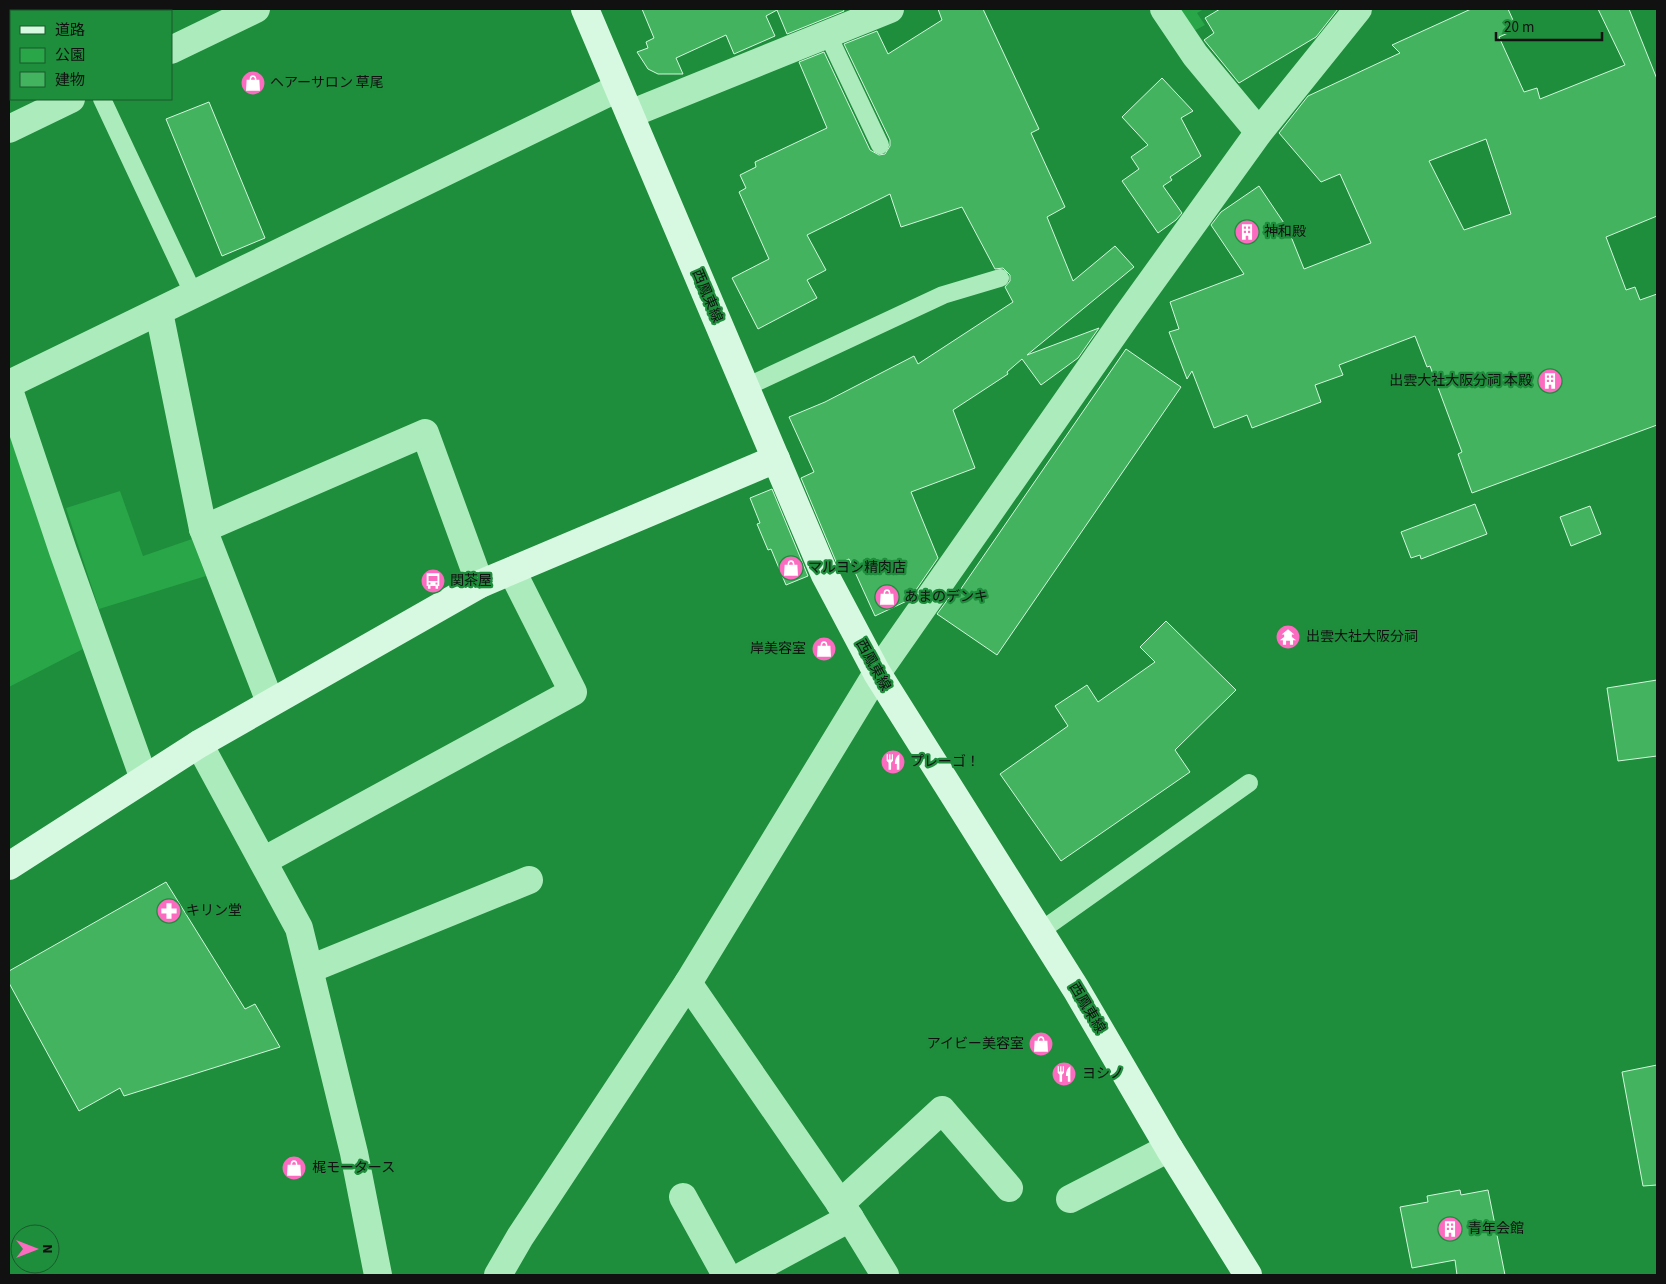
<svg xmlns="http://www.w3.org/2000/svg" width="1666" height="1284" viewBox="0 0 1666 1284" font-family="'Source Sans 3','Noto Sans JP',sans-serif">
  <style>
    .green { fill: #28a648 }
    .building { fill: #43b360; stroke: #d1f9db; fill-rule: evenodd }
    .lines { fill: none; stroke-linecap: round; stroke-linejoin: round }
    .lane { stroke: #acecbc; stroke-width: 18 }
    .street { stroke: #acecbc; stroke-width: 28 }
    .secondary { stroke: #d8f9e1; stroke-width: 28 }
    .labels { text-anchor: middle; dominant-baseline: central; stroke-width: 4.5; stroke-linejoin: round; paint-order: stroke }
    .poi-label { font-size: 14px; fill: #111; stroke: #1e8d3c; text-anchor: start }
    .street-label { font-size: 14px; fill: #111; stroke: #1e8d3c }
  </style>
  <rect width="100%" height="100%" fill="#1e8d3c"/>
  <g class="green">
    <path d="M 1177,9 L 1204,9 L 1197,13 L 1205,25 L 1192,32 Z"/>
    <path d="M 9,427 L 83,649 L 9,687 Z"/>
    <path d="M 120,491 L 143,556 L 192,539 L 206,576 L 99,609 L 66,508 Z"/>
  </g>
  <g class="building">
    <path d="M 642,9 L 843,9 L 844,11 L 787,34 L 777,10 L 766,16 L 775,36 L 734,54 L 726,35 L 676,58 L 683,74 L 658,74 L 648,69 L 637,52 L 648,48 L 646,42 L 654,38 Z"/>
    <path d="M 938,9 L 983,9 L 1039,129 L 1031,133 L 1065,207 L 1047,217 L 1073,281 L 1115,246 L 1134,267 L 1027,355 L 1099,328 L 1078,358 L 1041,385 L 1022,359 L 1007,372 L 1008,374 L 953,410 L 975,468 L 911,492 L 938,558 L 909,600 L 875,616 L 849,559 L 837,564 L 801,478 L 814,472 L 789,417 L 825,402 L 914,356 L 918,364 L 1013,302 L 1005,287 L 1010,281 L 1010,275 L 1003,268 L 995,269 L 962,207 L 901,227 L 890,194 L 807,235 L 826,270 L 807,280 L 817,298 L 758,329 L 732,278 L 769,259 L 739,192 L 746,188 L 740,175 L 756,167 L 755,162 L 827,128 L 799,62 L 824,52 L 870,150 L 879,155 L 885,154 L 890,146 L 890,140 L 844,44 L 877,31 L 888,54 L 942,20 Z"/>
    <path d="M 1220,9 L 1338,9 L 1316,37 L 1239,83 L 1204,40 L 1214,33 L 1205,18 Z"/>
    <path d="M 1471,9 L 1508,9 L 1517,29 L 1499,37 L 1524,92 L 1537,88 L 1540,99 L 1625,65 L 1598,9 L 1629,9 L 1657,79 L 1657,216 L 1606,237 L 1626,290 L 1635,287 L 1640,300 L 1657,294 L 1657,425 L 1472,493 L 1458,454 L 1462,452 L 1430,366 L 1427,367 L 1415,336 L 1339,365 L 1343,375 L 1315,385 L 1321,402 L 1252,428 L 1247,415 L 1214,428 L 1192,371 L 1187,379 L 1169,332 L 1179,329 L 1170,302 L 1244,274 L 1211,225 L 1221,212 L 1259,186 L 1288,229 L 1304,269 L 1371,243 L 1340,174 L 1321,182 L 1279,133 L 1308,96 L 1400,53 L 1392,45 ZM 1486,139 L 1511,214 L 1464,230 L 1429,161 Z"/>
    <path d="M 1162,78 L 1193,111 L 1181,118 L 1201,156 L 1170,177 L 1172,180 L 1163,186 L 1182,213 L 1176,220 L 1158,233 L 1122,181 L 1139,169 L 1131,157 L 1148,145 L 1122,117 Z"/>
    <path d="M 209,102 L 265,238 L 222,256 L 166,119 Z"/>
    <path d="M 1126,349 L 1181,387 L 997,655 L 937,614 L 954,591 L 956,596 Z"/>
    <path d="M 772,489 L 808,576 L 786,585 L 771,549 L 768,550 L 757,524 L 760,523 L 750,498 Z"/>
    <path d="M 1475,504 L 1487,534 L 1421,559 L 1420,555 L 1411,558 L 1401,532 Z"/>
    <path d="M 1590,506 L 1601,534 L 1571,546 L 1560,517 Z"/>
    <path d="M 1166,621 L 1236,690 L 1175,750 L 1190,772 L 1061,861 L 1000,774 L 1068,726 L 1055,706 L 1087,685 L 1098,702 L 1155,662 L 1140,647 Z"/>
    <path d="M 1657,680 L 1657,756 L 1618,761 L 1607,688 Z"/>
    <path d="M 166,882 L 245,1009 L 255,1004 L 280,1047 L 124,1096 L 120,1088 L 79,1111 L 9,983 L 9,971 Z"/>
    <path d="M 1657,1065 L 1657,1185 L 1643,1186 L 1622,1072 Z"/>
    <path d="M 1460,1190 L 1461,1195 L 1488,1190 L 1505,1275 L 1457,1275 L 1455,1260 L 1412,1268 L 1400,1207 L 1428,1202 L 1427,1196 Z"/>
  </g>
  <g class="lines">
    <g class="lane">
      <path d="M 828,35 L 880,145"/>
      <path d="M 102,99 L 194,295"/>
      <path d="M 746,387 L 943,295 L 1000,278"/>
      <path d="M 1039,932 L 1249,783"/>
    </g>
    <g class="street">
      <path d="M 1164,9 L 1195,55 L 1259,132"/>
      <path d="M 171,50 L 256,9"/>
      <path d="M 630,114 L 890,9"/>
      <path d="M 9,129 L 71,99"/>
      <path d="M 159,312 L 203,529 L 270,702"/>
      <path d="M 9,384 L 618,88"/>
      <path d="M 9,390 L 63,551 L 144,779"/>
      <path d="M 203,529 L 425,433 L 480,584"/>
      <path d="M 199,744 L 299,928 L 354,1153 L 378,1275"/>
      <path d="M 263,861 L 573,692 L 512,571"/>
      <path d="M 310,969 L 529,880"/>
      <path d="M 688,983 L 850,1218 L 885,1275"/>
      <path d="M 683,1197 L 726,1275"/>
      <path d="M 1070,1199 L 1169,1148"/>
      <path d="M 840,1204 L 942,1110 L 1009,1188"/>
      <path d="M 498,1275 L 520,1237 L 688,983 L 877,673 L 1125,318 L 1259,132 L 1358,9"/>
      <path d="M 744,1275 L 850,1218"/>
    </g>
    <g class="secondary">
      <path d="M 585,9 L 825,575 L 877,673 L 1076,989 L 1169,1148 L 1248,1275"/>
      <path d="M 9,866 L 199,744 L 480,584 L 776,459"/>
    </g>
  </g>
  <defs>
    <symbol id="shop-disc" viewBox="-11 -11 22 22"><circle r="9.5" fill="#fb6bbf" stroke="#1e8d3c"/><path d="M-5-2.5h2.3a2.7 3.5 0 0 1 5.4 0H5L5.5 6h-11ZM-1.5-2.5h3a1.5 2.3 0 0 0-3 0Z" fill="#fff"/></symbol>
    <symbol id="building-disc" viewBox="-11 -11 22 22"><circle r="9.5" fill="#fb6bbf" stroke="#1e8d3c"/><path d="M-4-6H4V6H1V3H-1V6H-4ZM-2.5-4.3h1.7v1.8h-1.7ZM.8-4.3h1.7v1.8H.8ZM-2.5-1h1.7V.8h-1.7ZM.8-1h1.7V.8H.8Z" fill="#fff"/></symbol>
    <symbol id="bus-disc" viewBox="-11 -11 22 22"><circle r="9.5" fill="#fb6bbf" stroke="#1e8d3c"/><path d="M-5-6H5V4H4V6H2V4H-2V6H-4V4H-5ZM-3.5-4V0h7V-4ZM-3.5 1.2v1.5H-2V1.2ZM2 1.2v1.5H3.5V1.2Z" fill="#fff"/></symbol>
    <symbol id="temple-disc" viewBox="-11 -11 22 22"><circle r="9.5" fill="#fb6bbf" stroke="#1e8d3c"/><path d="M0-6L5-2H3V0L6.5 2.5H4V6H1.5V3h-3V6H-4V2.5H-6.5L-3 0V-2H-5Z" fill="#fff"/></symbol>
    <symbol id="restaurant-disc" viewBox="-11 -11 22 22"><circle r="9.5" fill="#fb6bbf" stroke="#1e8d3c"/><path d="M-5-6h1v4h1v-4h1v4h1v-4h1v5L-1.5 .5V6h-2V.5L-5-1ZM5-6V6H3V1.5H1.5Q1.5-4 5-6Z" fill="#fff"/></symbol>
    <symbol id="pharmacy-disc" viewBox="-11 -11 22 22"><circle r="9.5" fill="#fb6bbf" stroke="#1e8d3c"/><path d="M-2-6h4v4h4v4h-4v4h-4v-4h-4v-4h4Z" fill="#fff"/></symbol>
  </defs>
  <g fill-rule="evenodd">
    <use href="#shop-disc" x="239" y="69" width="28" height="28"/>
    <use href="#building-disc" x="1233" y="218" width="28" height="28"/>
    <use href="#building-disc" x="1536" y="367" width="28" height="28"/>
    <use href="#shop-disc" x="777" y="554" width="28" height="28"/>
    <use href="#bus-disc" x="419" y="567" width="28" height="28"/>
    <use href="#shop-disc" x="873" y="583" width="28" height="28"/>
    <use href="#temple-disc" x="1274" y="623" width="28" height="28"/>
    <use href="#shop-disc" x="810" y="635" width="28" height="28"/>
    <use href="#restaurant-disc" x="879" y="748" width="28" height="28"/>
    <use href="#pharmacy-disc" x="155" y="897" width="28" height="28"/>
    <use href="#shop-disc" x="1027" y="1030" width="28" height="28"/>
    <use href="#restaurant-disc" x="1050" y="1060" width="28" height="28"/>
    <use href="#shop-disc" x="280" y="1154" width="28" height="28"/>
    <use href="#building-disc" x="1436" y="1215" width="28" height="28"/>
  </g>
  <g class="labels">
    <g class="poi-label">
      <text x="270" y="83">ヘアーサロン 草尾</text>
      <text x="1264" y="232">神和殿</text>
      <text x="1532" y="381" text-anchor="end">出雲大社大阪分祠 本殿</text>
      <text x="808" y="568">マルヨシ精肉店</text>
      <text x="450" y="581">関茶屋</text>
      <text x="904" y="597">あまのデンキ</text>
      <text x="1306" y="637">出雲大社大阪分祠</text>
      <text x="806" y="649" text-anchor="end">岸美容室</text>
      <text x="910" y="762">プレーゴ！</text>
      <text x="186" y="911">キリン堂</text>
      <text x="1024" y="1044" text-anchor="end">アイビー美容室</text>
      <text x="1082" y="1074">ヨシノ</text>
      <text x="312" y="1168">梶モータース</text>
      <text x="1468" y="1229">青年会館</text>
    </g>
    <g class="street-label">
      <text transform="translate(707 296) rotate(67)">西鳳東線</text>
      <text transform="translate(873 665) rotate(61)">西鳳東線</text>
      <text transform="translate(1087 1008) rotate(59)">西鳳東線</text>
    </g>
  </g>
  <rect width="1666" height="1284" fill="none" stroke="#111111" stroke-width="20"/>
  <rect x="10" y="10" width="162" height="90" fill="#1e8d3c" stroke="#195b2b"/>
  <rect x="20" y="26" width="25" height="8" fill="#d8f9e1" stroke="#195b2b"/>
  <text x="55" y="35" font-size="15" fill="#111111">道路</text>
  <rect x="20" y="48" width="25" height="15" fill="#28a648" stroke="#195b2b"/>
  <text x="55" y="60" font-size="15" fill="#111111">公園</text>
  <rect x="20" y="72" width="25" height="15" fill="#43b360" stroke="#195b2b"/>
  <text x="55" y="85" font-size="15" fill="#111111">建物</text>
  <g transform="translate(35 1249) rotate(90)"><circle r="24" fill="#1e8d3c" stroke="#195b2b"/>
  <path d="M0-4L9 19L0 12L-9 19Z" fill="#fb6bbf"/>
  <text y="-8" font-size="14" font-weight="bold" text-anchor="middle" fill="#111111">N</text>
  </g>
  <path d="M1496 32v8h106v-8" fill="none" stroke="#111111" stroke-width="2.5"/>
  <text x="1504" y="32" font-size="15" fill="#111111" stroke="#1e8d3c" stroke-width="4" paint-order="stroke">20 m</text>
</svg>
